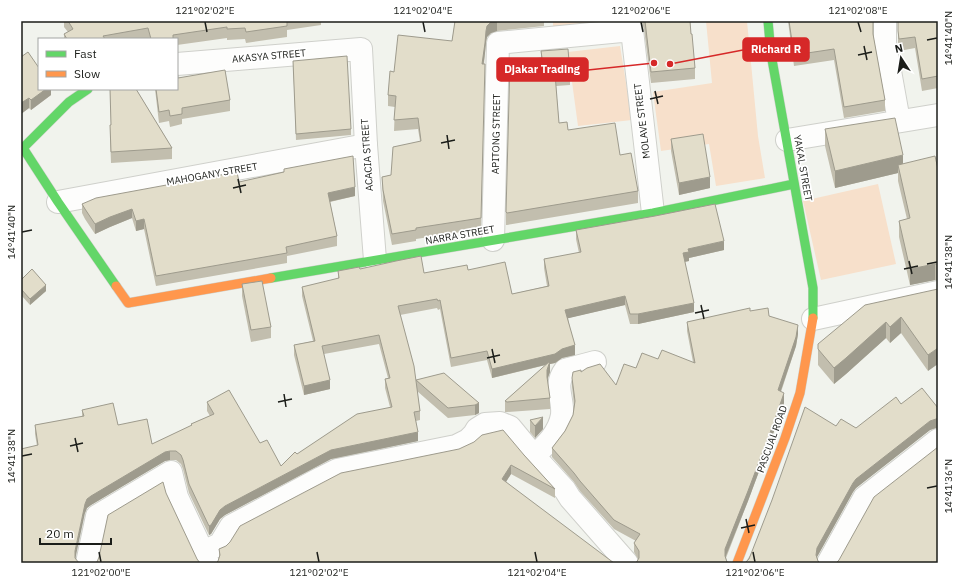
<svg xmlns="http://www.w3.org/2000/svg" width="959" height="584" viewBox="0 0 959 584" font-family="'IBM Plex Sans',sans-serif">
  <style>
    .green { fill: #f7e0cb }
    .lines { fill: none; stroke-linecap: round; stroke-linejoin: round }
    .street-casing { stroke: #cfd0cb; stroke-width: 24 }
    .fast-casing { stroke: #cfd0cb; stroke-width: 10 }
    .slow-casing { stroke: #cfd0cb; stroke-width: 10 }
    .street { stroke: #fdfdfc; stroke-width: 22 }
    .fast { stroke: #63d668; stroke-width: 9 }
    .slow { stroke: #ff974d; stroke-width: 9 }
    .wall { fill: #c2beae }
    .shaded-wall { fill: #9e9b8d }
    .building { fill: #e2ddca; stroke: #9e9b8d }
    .ticks { fill: none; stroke: #1b1d19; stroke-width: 1.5 }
    .labels { text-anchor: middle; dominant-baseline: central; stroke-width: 3.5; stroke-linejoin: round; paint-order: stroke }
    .street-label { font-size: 10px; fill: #1b1d19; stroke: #fff }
    .leader { fill: none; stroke: #d62828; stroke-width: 1.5 }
    .callout-dot { fill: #d62828; stroke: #fff; stroke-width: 1.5 }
    .callout { fill: #d62828; stroke: #d62828; stroke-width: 1.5 }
    .callout-label { font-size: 11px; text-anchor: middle; font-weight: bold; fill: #fff }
    .neatline { fill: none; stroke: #1b1d19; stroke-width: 1.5 }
    .ticks-label { font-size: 10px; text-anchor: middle; fill: #1b1d19 }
  </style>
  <rect width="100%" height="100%" fill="#f1f3ed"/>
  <g class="green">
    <path d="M 553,21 L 620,21 L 553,29 Z"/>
    <path d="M 706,21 L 747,21 L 758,136 L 765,178 L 716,186 L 709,144 L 661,151 L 653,92 L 712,83 Z"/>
    <path d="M 620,46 L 632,120 L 578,126 L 568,52 Z"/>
    <path d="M 878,184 L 896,264 L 821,280 L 803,201 Z"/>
  </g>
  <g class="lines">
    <defs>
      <g id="street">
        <path d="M 885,21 L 885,43 L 899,121"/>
        <path d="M 177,64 L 361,49 L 366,145 L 375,260"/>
        <path d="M 787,140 L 938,115"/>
        <path d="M 58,202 L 366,145"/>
        <path d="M 493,240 L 498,43 L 632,30 L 653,213"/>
        <path d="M 813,319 L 938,292"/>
        <path d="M 534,456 C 546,445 559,433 562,415 C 564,399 553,386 565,370 L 595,362"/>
        <path d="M 203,552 L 220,544 L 231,526 L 321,478 L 337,470 L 456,446 L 468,440 L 474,434 L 477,429 L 485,424 L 500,423 L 510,427 L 534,456 L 565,490 L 570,498 L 627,563"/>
        <path d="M 87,563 L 97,516 L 171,472 L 177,497 L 208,563"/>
        <path d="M 828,563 L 864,498 L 938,440"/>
      </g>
      <g id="fast">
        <path d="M 768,21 L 771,54 L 813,288 L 813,318"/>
        <path d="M 88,89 L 69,102 L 23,148 L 58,202 L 116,286"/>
        <path d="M 271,278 L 653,213 L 794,184"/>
      </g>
      <g id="slow">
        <path d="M 116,286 L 128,303 L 271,278"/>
        <path d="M 737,563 L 785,438 L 800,393 L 813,318"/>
      </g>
    </defs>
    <use href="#street" class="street-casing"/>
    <use href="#fast" class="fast-casing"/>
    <use href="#slow" class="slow-casing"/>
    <use href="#street" class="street"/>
    <use href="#fast" class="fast"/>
    <use href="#slow" class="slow"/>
  </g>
  <g class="wall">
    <path d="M 64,21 L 329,21 L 321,22 L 321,25 L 287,30 L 287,37 L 246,43 L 245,39 L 227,40 L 227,38 L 177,45 L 177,39 L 64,39 L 64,34 L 68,32 L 64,27 Z"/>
    <path d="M 455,21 L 544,21 L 544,26 L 497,31 L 491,33 L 487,37 L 486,42 L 484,64 L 481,229 L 416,239 L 416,241 L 392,245 L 383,201 L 382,177 L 391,175 L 420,141 L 418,129 L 394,131 L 395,107 L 388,106 L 388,95 L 394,72 L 452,41 Z"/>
    <path d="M 640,21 L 690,21 L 691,34 L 695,68 L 695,79 L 651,83 L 644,29 L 642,23 Z"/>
    <path d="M 788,21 L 873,21 L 873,34 L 885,100 L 885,111 L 844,118 L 834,60 L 794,66 Z"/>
    <path d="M 898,21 L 938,21 L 938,88 L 922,91 L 915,48 L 899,51 L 898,42 Z"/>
    <path d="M 541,51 L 570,73 L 570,85 L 556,86 L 559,123 L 568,130 L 620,155 L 638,191 L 638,203 L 507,225 L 506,225 L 506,212 L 541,58 Z"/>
    <path d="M 21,57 L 51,89 L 51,95 L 31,110 L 29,108 L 21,114 Z"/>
    <path d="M 293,61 L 351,129 L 351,135 L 296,140 Z"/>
    <path d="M 178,78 L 230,100 L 230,111 L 182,119 L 182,124 L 170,127 L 169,121 L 159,123 L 155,89 L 177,89 Z"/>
    <path d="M 110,89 L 136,89 L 172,148 L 172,159 L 111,163 L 110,136 L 110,125 L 111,125 Z"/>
    <path d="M 825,129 L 903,164 L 938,169 L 938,280 L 935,280 L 910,285 L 899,237 L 899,221 L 907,219 L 898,181 L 898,173 L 835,188 L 825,146 Z"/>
    <path d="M 671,139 L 710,188 L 679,195 L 671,151 Z"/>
    <path d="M 284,169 L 355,196 L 330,202 L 337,236 L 337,246 L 287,256 L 287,263 L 156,286 L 144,229 L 136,231 L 132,218 L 110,227 L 95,234 L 85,219 L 82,213 L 82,204 L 239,182 L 284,172 Z"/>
    <path d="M 576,230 L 724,250 L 689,258 L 689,261 L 685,262 L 694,312 L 638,324 L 630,324 L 625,305 L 568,318 L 575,355 L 562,358 L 555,363 L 550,364 L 550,372 L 547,381 L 550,398 L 550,409 L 507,412 L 505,412 L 505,401 L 546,365 L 492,378 L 487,360 L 451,367 L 440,309 L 438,310 L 437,308 L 400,315 L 416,385 L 416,380 L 479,403 L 479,413 L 475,415 L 448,418 L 417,391 L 420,411 L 420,420 L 416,421 L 418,441 L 331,459 L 225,515 L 220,519 L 211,534 L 209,535 L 189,493 L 183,469 L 181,464 L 176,460 L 170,460 L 165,461 L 91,505 L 87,508 L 85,513 L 21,563 L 37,446 L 35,434 L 35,425 L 82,417 L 82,410 L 118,425 L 152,444 L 191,426 L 191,424 L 210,416 L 207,411 L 207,402 L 260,443 L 281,466 L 297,454 L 390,407 L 385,388 L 385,379 L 388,378 L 379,344 L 324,354 L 330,389 L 304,395 L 294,355 L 294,345 L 313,341 L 302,296 L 302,287 L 338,279 L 338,271 L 360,269 L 424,273 L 468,270 L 512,294 L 547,286 L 544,268 L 544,259 L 579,253 L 576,239 Z"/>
    <path d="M 21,280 L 46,291 L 30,305 L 21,295 Z"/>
    <path d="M 242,284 L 271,327 L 271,338 L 251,342 L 242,296 Z"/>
    <path d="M 938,289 L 928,371 L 901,333 L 890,343 L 886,338 L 846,374 L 834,384 L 818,365 L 818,349 Z"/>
    <path d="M 750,311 L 769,316 L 798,334 L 796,346 L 781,392 L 784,403 L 773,434 L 748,501 L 726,558 L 727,562 L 638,559 L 634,552 L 634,543 L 636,541 L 614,529 L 580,491 L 574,482 L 552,457 L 552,448 L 565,431 L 573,415 L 574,405 L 572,387 L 572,378 L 581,372 L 616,385 L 636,368 L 658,359 L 693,362 L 687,331 L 687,322 Z"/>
    <path d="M 901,404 L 938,408 L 938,428 L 936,428 L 930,430 L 856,488 L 853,492 L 817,557 L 818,561 L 745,563 L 836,426 L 856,428 Z"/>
    <path d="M 530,420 L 543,429 L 535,438 L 530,432 Z"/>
    <path d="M 524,455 L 555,489 L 555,498 L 511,474 L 506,482 L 218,561 L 219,558 L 219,549 Z"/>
  </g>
  <g class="shaded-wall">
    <path d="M 493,21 L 497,21 L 497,31 L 491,33 L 487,37 L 486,42 L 485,53 L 482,75 L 482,64 L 486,31 L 487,26 L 491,22 Z"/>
    <path d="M 46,89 L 51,89 L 51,95 L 31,110 L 31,100 Z"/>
    <path d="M 29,98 L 29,108 L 21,114 L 21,103 Z"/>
    <path d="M 903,155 L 903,171 L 898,165 L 898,173 L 835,188 L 835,171 Z"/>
    <path d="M 710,177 L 710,188 L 679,195 L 679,183 Z"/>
    <path d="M 355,187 L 355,196 L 328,202 L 328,193 Z"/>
    <path d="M 132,209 L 132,218 L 110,227 L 95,234 L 95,224 L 110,217 Z"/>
    <path d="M 144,219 L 144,229 L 136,231 L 136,221 Z"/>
    <path d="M 724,241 L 724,250 L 689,258 L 689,261 L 683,262 L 683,253 L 688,249 Z"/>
    <path d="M 935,264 L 935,280 L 910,285 L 910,269 Z"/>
    <path d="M 46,285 L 46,291 L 30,305 L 30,299 Z"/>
    <path d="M 625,296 L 625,305 L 565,319 L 565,310 Z"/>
    <path d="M 694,303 L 694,312 L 638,324 L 638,314 Z"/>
    <path d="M 901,317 L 901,333 L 890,343 L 890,327 Z"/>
    <path d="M 886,322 L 886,338 L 846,374 L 834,384 L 834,368 Z"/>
    <path d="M 798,325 L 798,334 L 796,346 L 778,399 L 778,390 Z"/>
    <path d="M 575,345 L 575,355 L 562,358 L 555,363 L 550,364 L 550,372 L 547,380 L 547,388 L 547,370 L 549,364 L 492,378 L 492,369 Z"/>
    <path d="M 938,348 L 938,364 L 928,371 L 928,355 Z"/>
    <path d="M 330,380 L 330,389 L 304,395 L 304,386 Z"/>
    <path d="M 784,393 L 784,403 L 773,434 L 748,501 L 725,558 L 725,549 Z"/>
    <path d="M 479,403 L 479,413 L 475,415 L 475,405 Z"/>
    <path d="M 543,417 L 543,429 L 535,438 L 535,426 Z"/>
    <path d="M 936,419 L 936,428 L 930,430 L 856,488 L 853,492 L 817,557 L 816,563 L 816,555 L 817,548 L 853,483 L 856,479 L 930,421 Z"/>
    <path d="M 418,432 L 418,441 L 331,459 L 225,515 L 220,519 L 211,534 L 209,535 L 209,526 L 220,510 L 225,506 L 331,450 Z"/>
    <path d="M 170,451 L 170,460 L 165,461 L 91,505 L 87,508 L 85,513 L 75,560 L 75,551 L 85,504 L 87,499 L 91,496 L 165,452 Z"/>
    <path d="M 511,465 L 511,474 L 502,488 L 502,479 Z"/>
  </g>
  <g class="building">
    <path d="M 68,21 L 287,21 L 287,26 L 246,32 L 245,28 L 227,29 L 227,27 L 173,35 L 173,39 L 151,39 L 148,28 L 103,36 L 105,39 L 67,39 L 64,34 L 73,29 Z"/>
    <path d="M 455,21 L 493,21 L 491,22 L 487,26 L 486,31 L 485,43 L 482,64 L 485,64 L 481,218 L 416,228 L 416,230 L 392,234 L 383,190 L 382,177 L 391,175 L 393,147 L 421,141 L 418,118 L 394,120 L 396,96 L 388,95 L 390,71 L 394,72 L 398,35 L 452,41 Z"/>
    <path d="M 645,21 L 690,21 L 691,34 L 692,34 L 695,68 L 651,72 Z"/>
    <path d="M 789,21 L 873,21 L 873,34 L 885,100 L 844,107 L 834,49 L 794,55 Z"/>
    <path d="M 898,21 L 938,21 L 938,76 L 922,79 L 915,37 L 899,39 L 898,31 Z"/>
    <path d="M 568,49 L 570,73 L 555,74 L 559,123 L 567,122 L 568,130 L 615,123 L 620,155 L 631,153 L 638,191 L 507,213 L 506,212 L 510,61 L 542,58 L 541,51 Z"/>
    <path d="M 28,52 L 39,68 L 39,89 L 46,89 L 31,100 L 29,98 L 21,103 L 21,57 Z"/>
    <path d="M 347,56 L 351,129 L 296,134 L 293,61 Z"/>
    <path d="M 177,69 L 178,78 L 225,70 L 230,100 L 182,108 L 182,114 L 170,116 L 169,110 L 159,112 L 156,89 L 177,89 Z"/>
    <path d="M 110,89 L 136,89 L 172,148 L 111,152 L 110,125 L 111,125 Z"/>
    <path d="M 895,118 L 903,155 L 835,171 L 825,129 Z"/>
    <path d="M 703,134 L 710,177 L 679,183 L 671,139 Z"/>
    <path d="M 353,156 L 355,187 L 328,193 L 337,236 L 286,247 L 287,253 L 156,276 L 144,219 L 136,221 L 132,209 L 110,217 L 95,224 L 85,209 L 82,204 L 96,198 L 237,172 L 239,182 L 284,172 L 284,169 Z"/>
    <path d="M 935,156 L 938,169 L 938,264 L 935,264 L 910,269 L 899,221 L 910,218 L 898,165 Z"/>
    <path d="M 715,204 L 724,241 L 688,249 L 689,252 L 683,253 L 694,303 L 638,314 L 630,314 L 625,296 L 565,310 L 575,345 L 562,349 L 555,354 L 492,369 L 487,351 L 451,358 L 440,300 L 438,301 L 437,299 L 398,306 L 414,366 L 420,411 L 414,412 L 418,432 L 331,450 L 225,506 L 220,510 L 211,525 L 209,526 L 189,484 L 183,460 L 181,455 L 176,451 L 170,451 L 165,452 L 91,496 L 87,499 L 85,504 L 75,551 L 75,558 L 79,563 L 21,563 L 21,449 L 38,445 L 35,425 L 84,416 L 82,410 L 113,403 L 118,425 L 147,419 L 152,444 L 192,425 L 191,424 L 214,414 L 207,402 L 229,390 L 260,443 L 267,440 L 281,466 L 295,452 L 297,454 L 357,414 L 392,407 L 385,379 L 390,378 L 379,335 L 322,346 L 330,380 L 304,386 L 294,345 L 315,341 L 302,287 L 339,278 L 338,271 L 359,267 L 360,269 L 396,261 L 421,256 L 424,273 L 467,265 L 468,270 L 505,262 L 512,294 L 549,286 L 544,259 L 581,252 L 576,230 L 655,216 Z"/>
    <path d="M 32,269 L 46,285 L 30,299 L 21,289 L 21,280 Z"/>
    <path d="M 262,281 L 271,327 L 251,330 L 242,284 Z"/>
    <path d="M 938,289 L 938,348 L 928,355 L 901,317 L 890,327 L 886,322 L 846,358 L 834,368 L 818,349 L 818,344 L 865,305 Z"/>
    <path d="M 750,308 L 750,311 L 768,308 L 769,316 L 798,325 L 796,337 L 778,390 L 784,393 L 773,425 L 748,491 L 725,549 L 725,556 L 727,562 L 729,563 L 636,563 L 639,558 L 639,551 L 634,543 L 640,534 L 614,520 L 580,481 L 574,473 L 552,448 L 565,431 L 573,415 L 575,401 L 572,378 L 573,372 L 581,370 L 581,372 L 587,368 L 600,364 L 616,385 L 624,364 L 636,368 L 642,353 L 658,359 L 662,350 L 695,363 L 687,322 Z"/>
    <path d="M 550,361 L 547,370 L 547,377 L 550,398 L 507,402 L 505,401 Z"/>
    <path d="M 444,373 L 479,403 L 475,405 L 448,408 L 416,380 Z"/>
    <path d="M 922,388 L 938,408 L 938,419 L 936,419 L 930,421 L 856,479 L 853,483 L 817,548 L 816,555 L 818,561 L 820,563 L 745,563 L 749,559 L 772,500 L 805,407 L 836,426 L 841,419 L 856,428 L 896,397 L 901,404 Z"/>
    <path d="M 543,417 L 535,426 L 530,420 Z"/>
    <path d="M 503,430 L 524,455 L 555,489 L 511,465 L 502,479 L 614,563 L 216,563 L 218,561 L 220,555 L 219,549 L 226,546 L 230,542 L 240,526 L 341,473 L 459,449 L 474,442 L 482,435 Z"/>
    <path d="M 938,447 L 938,563 L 836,563 L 839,560 L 874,497 Z"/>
    <path d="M 163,482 L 166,493 L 197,559 L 200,563 L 95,563 L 97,562 L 99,557 L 108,515 Z"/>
  </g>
  <path class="ticks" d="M 205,22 L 207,32M 423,22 L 425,32M 641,22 L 643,32M 858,22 L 861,32M 927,40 L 937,38M 864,46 L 867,60M 858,55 L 872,52M 655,91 L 658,104M 650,99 L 663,96M 447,135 L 449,149M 441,143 L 455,140M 238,179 L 241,193M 233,188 L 246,185M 22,232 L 32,230M 909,261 L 912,274M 927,264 L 937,262M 904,269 L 918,266M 701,305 L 704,319M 695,313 L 709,310M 492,349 L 495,363M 487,358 L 500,355M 284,394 L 286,407M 278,402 L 292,399M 75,438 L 78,452M 70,446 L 83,443M 22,456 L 32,454M 927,488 L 937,486M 746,519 L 749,533M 741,528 L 755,525M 99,552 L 101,562M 317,552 L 319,562M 535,552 L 537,562M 753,552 L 755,562"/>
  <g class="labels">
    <g class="street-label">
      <text transform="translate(269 56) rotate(-5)">AKASYA STREET</text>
      <text transform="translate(642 121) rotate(-97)">MOLAVE STREET</text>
      <text transform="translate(496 134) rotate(-89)">APITONG STREET</text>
      <text transform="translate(367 155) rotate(-94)">ACACIA STREET</text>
      <text transform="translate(803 168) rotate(80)">YAKAL STREET</text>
      <text transform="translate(212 174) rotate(-10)">MAHOGANY STREET</text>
      <text transform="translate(460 235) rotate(-10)">NARRA STREET</text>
      <text transform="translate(772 439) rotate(-70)">PASCUAL ROAD</text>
    </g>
  </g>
  <path class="leader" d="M670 64L743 50M654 63L588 70"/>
  <g class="callout-dot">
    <circle cx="670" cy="64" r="4"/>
    <circle cx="654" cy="63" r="4"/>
  </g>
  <g class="callout">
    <rect x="743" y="38" width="66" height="23" rx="4"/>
    <rect x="497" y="58" width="91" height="23" rx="4"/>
  </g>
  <g class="callout-label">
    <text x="776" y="53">Richard R</text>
    <text x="542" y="73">Djakar Trading</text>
  </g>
  <rect width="959" height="584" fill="none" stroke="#ffffff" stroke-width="44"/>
  <rect x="38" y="38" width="140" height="52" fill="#ffffff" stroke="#a4a5a3"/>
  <rect x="46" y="51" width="20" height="6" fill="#63d668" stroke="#a4a5a3"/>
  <text x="74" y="58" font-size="12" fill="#1b1d19">Fast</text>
  <rect x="46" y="71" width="20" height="6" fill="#ff974d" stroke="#a4a5a3"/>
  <text x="74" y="78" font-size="12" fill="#1b1d19">Slow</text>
  <g transform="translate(901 58) rotate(348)" stroke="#ffffff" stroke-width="3" paint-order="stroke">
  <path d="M0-3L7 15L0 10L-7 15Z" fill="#1b1d19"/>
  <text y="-6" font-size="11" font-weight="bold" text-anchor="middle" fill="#1b1d19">N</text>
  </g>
  <path d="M40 538v6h71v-6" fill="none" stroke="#1b1d19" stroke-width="2"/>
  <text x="46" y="538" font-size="12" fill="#1b1d19" stroke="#ffffff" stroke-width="3" paint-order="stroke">20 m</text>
  <rect x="22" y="22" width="915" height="540" class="neatline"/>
  <g class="ticks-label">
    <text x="205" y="14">121°02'02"E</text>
    <text x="423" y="14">121°02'04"E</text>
    <text x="641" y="14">121°02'06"E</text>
    <text x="858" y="14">121°02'08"E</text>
    <text transform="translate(948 38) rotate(-90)" y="4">14°41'40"N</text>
    <text transform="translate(11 232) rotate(-90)" y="4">14°41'40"N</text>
    <text transform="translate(948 262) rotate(-90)" y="4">14°41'38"N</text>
    <text transform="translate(11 456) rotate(-90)" y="4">14°41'38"N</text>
    <text transform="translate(948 486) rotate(-90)" y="4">14°41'36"N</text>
    <text x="101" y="576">121°02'00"E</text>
    <text x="319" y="576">121°02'02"E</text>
    <text x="537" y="576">121°02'04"E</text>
    <text x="755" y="576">121°02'06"E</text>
  </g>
</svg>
